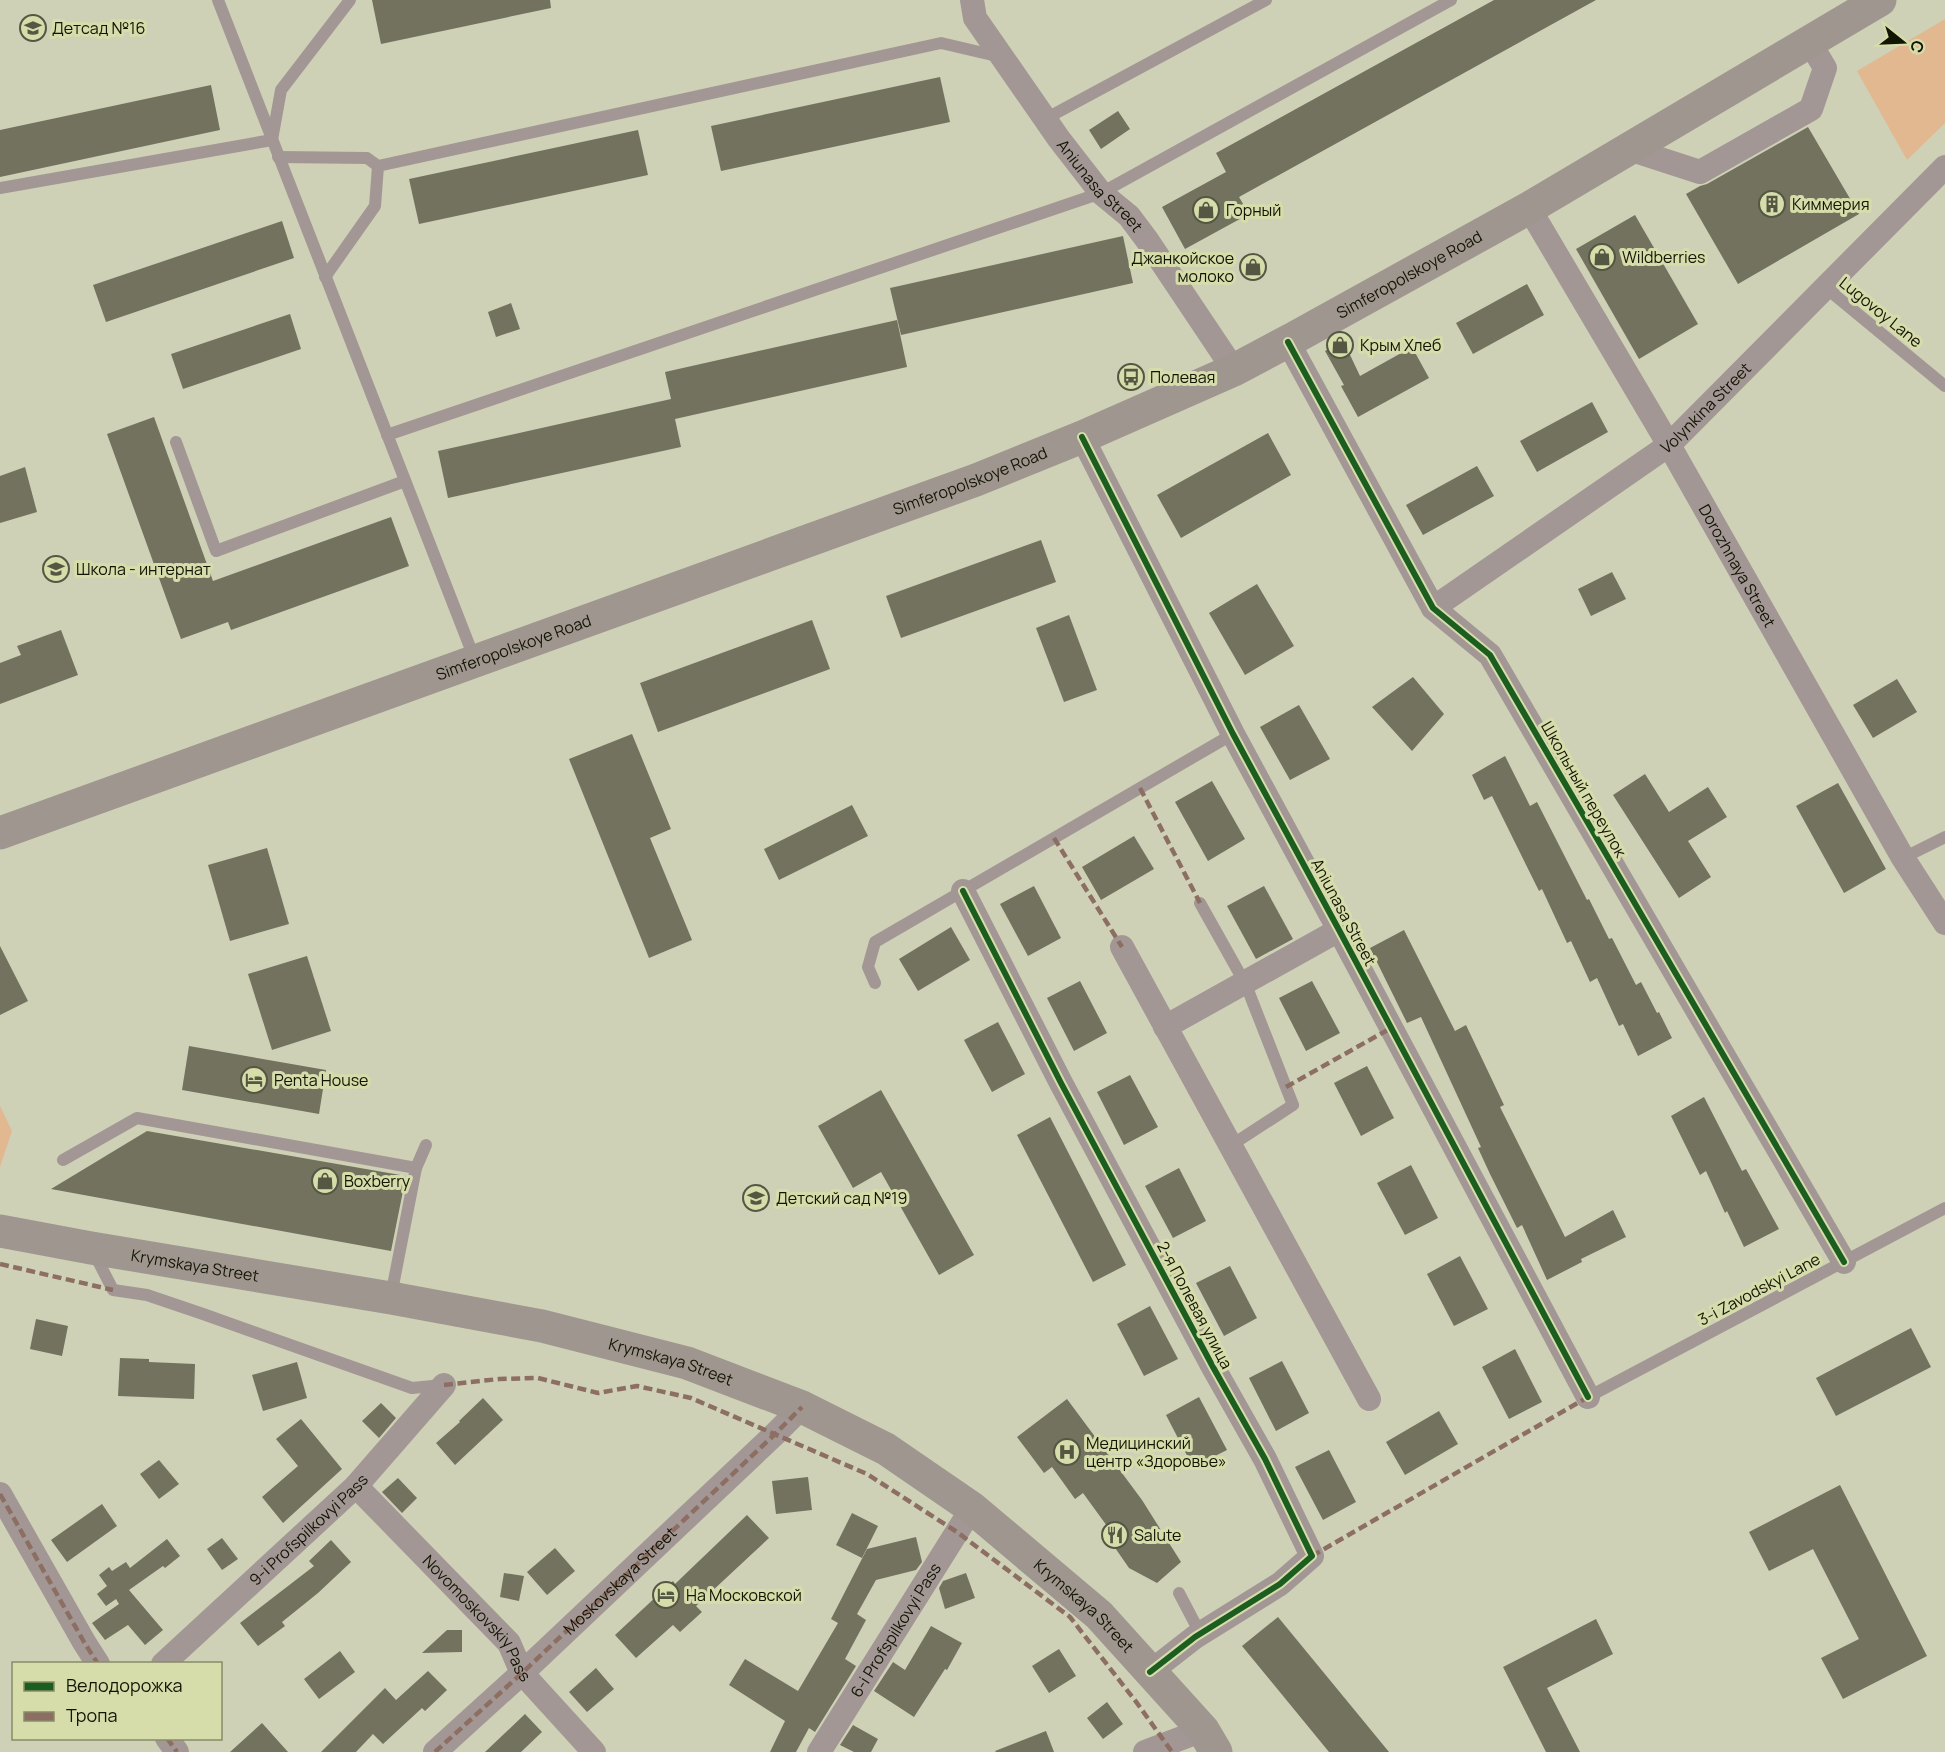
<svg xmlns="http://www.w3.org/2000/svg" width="1945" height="1752" viewBox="0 0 1945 1752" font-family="Manrope,sans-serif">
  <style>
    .green { fill: #e2b891 }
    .building { fill: #73725e }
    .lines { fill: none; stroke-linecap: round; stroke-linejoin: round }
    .lane { stroke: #a39795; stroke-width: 12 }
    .street { stroke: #a39795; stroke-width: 24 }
    .secondary { stroke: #a09690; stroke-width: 33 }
    .quiet { stroke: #8d6e63; stroke-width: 4.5; stroke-dasharray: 9 4.5; stroke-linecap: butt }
    .cycleway-casing { stroke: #d7dcab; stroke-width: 10 }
    .cycleway { stroke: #1b5e20; stroke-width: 6 }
    .labels { text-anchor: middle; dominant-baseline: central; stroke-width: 6; stroke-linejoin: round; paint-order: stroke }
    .poi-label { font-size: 16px; fill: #131504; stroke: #d7dcab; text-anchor: start }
    .street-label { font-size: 16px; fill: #131504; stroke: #d7dcab }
  </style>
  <rect width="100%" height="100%" fill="#ced1b6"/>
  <g class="green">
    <path d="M 1945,19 L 1945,123 L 1907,160 L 1857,71 Z"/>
    <path d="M 0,1106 L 12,1131 L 0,1167 Z"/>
  </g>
  <g class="building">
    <path d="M 372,0 L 550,0 L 551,8 L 381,44 Z"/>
    <path d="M 1494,0 L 1596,0 L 1239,197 L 1249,214 L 1185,249 L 1162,207 L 1226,172 L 1216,153 Z"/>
    <path d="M 940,77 L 950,122 L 721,171 L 711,126 Z"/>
    <path d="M 211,85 L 220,130 L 0,177 L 0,130 Z"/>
    <path d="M 1118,111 L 1130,129 L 1101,149 L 1089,130 Z"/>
    <path d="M 1808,127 L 1859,214 L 1738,284 L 1686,194 L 1700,186 L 1707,184 Z"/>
    <path d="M 638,130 L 648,175 L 419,224 L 409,179 Z"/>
    <path d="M 1635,215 L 1698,324 L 1639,359 L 1576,249 Z"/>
    <path d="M 282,221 L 294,258 L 106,322 L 93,285 Z"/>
    <path d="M 1123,236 L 1133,283 L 901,335 L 890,288 Z"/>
    <path d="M 1527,284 L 1544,315 L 1473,354 L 1456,323 Z"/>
    <path d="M 511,303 L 520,329 L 496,337 L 488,312 Z"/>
    <path d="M 290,314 L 301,349 L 183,389 L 171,354 Z"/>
    <path d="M 897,320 L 907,367 L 675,419 L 681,447 L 448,498 L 438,451 L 671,399 L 665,372 Z"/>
    <path d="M 1343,340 L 1360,376 L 1412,347 L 1429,378 L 1358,417 L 1341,386 L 1344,385 L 1325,351 Z"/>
    <path d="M 1592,402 L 1608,432 L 1537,472 L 1520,441 Z"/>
    <path d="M 154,417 L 213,581 L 391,517 L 409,566 L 231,630 L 228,622 L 181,639 L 107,434 Z"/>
    <path d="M 1268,433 L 1291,475 L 1181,538 L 1157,495 Z"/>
    <path d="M 1477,466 L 1494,496 L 1423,535 L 1406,505 Z"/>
    <path d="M 25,467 L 37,512 L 0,523 L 0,476 Z"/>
    <path d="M 1041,540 L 1056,582 L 901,638 L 886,596 Z"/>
    <path d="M 1612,572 L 1626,599 L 1591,616 L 1578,589 Z"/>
    <path d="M 1257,584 L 1294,646 L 1245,675 L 1209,613 Z"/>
    <path d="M 1069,615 L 1097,690 L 1064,702 L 1036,628 Z"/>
    <path d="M 812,620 L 830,669 L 658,732 L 640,683 Z"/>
    <path d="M 61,630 L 78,675 L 0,704 L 0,663 L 21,655 L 17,646 Z"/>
    <path d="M 1413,677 L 1444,714 L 1412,751 L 1372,707 Z"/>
    <path d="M 1897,679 L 1917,712 L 1873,738 L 1853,705 Z"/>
    <path d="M 1299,705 L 1330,759 L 1290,780 L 1260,727 Z"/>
    <path d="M 632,734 L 671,829 L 650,838 L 692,940 L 649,958 L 569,759 Z"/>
    <path d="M 1505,756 L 1530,806 L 1537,802 L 1587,900 L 1589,899 L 1609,939 L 1612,938 L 1636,985 L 1641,982 L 1657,1013 L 1659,1012 L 1672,1038 L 1638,1056 L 1623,1024 L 1619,1026 L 1597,978 L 1590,982 L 1571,941 L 1567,943 L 1542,889 L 1539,891 L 1492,796 L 1484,800 L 1472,775 Z"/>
    <path d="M 1645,774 L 1669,812 L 1708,787 L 1727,817 L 1688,841 L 1711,877 L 1679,898 L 1613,795 Z"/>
    <path d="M 1212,781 L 1245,839 L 1208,861 L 1175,802 Z"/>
    <path d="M 1838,783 L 1886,869 L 1844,893 L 1796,806 Z"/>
    <path d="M 852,805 L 868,836 L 779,880 L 764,849 Z"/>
    <path d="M 1134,836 L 1154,869 L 1101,900 L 1082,867 Z"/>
    <path d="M 267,848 L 289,924 L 230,941 L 208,865 Z"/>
    <path d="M 1034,886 L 1061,938 L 1028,956 L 1000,904 Z"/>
    <path d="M 1264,886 L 1293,939 L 1256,959 L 1227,906 Z"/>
    <path d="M 951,927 L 970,960 L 918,991 L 899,959 Z"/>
    <path d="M 1404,930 L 1455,1031 L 1466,1025 L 1504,1105 L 1500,1107 L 1565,1237 L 1613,1210 L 1626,1237 L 1581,1259 L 1582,1262 L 1547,1280 L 1522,1225 L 1517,1228 L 1490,1174 L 1478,1148 L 1481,1147 L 1421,1017 L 1407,1023 L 1370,948 Z"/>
    <path d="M 0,946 L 28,1001 L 0,1015 Z"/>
    <path d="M 307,956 L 331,1031 L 272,1050 L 248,974 Z"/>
    <path d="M 1080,981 L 1107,1033 L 1074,1051 L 1047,998 Z"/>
    <path d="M 1312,981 L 1340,1033 L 1306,1051 L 1279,998 Z"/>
    <path d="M 998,1022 L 1025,1074 L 992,1092 L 964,1040 Z"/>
    <path d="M 189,1046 L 326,1070 L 319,1114 L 182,1090 Z"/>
    <path d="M 1367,1066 L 1394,1118 L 1361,1136 L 1334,1083 Z"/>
    <path d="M 1130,1075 L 1158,1127 L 1124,1145 L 1097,1092 Z"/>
    <path d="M 881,1090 L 974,1255 L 939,1275 L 881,1172 L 853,1188 L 818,1126 Z"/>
    <path d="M 1704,1097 L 1742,1171 L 1746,1169 L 1779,1229 L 1744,1247 L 1727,1211 L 1725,1213 L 1706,1171 L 1700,1175 L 1671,1116 Z"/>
    <path d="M 1050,1117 L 1126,1265 L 1093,1282 L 1017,1135 Z"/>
    <path d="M 147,1131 L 406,1176 L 391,1251 L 51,1189 Z"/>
    <path d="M 1411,1165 L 1438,1218 L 1405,1235 L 1377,1183 Z"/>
    <path d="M 1179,1168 L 1206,1221 L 1173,1238 L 1145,1186 Z"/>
    <path d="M 1460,1256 L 1488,1309 L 1454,1326 L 1427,1274 Z"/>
    <path d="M 1230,1266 L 1257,1318 L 1224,1336 L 1196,1283 Z"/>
    <path d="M 1150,1306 L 1178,1359 L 1144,1376 L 1117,1324 Z"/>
    <path d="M 36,1319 L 68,1326 L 62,1356 L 30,1349 Z"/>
    <path d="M 1911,1328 L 1931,1367 L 1836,1416 L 1816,1378 Z"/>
    <path d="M 1515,1349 L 1542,1402 L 1509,1419 L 1482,1367 Z"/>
    <path d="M 120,1358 L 149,1359 L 149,1362 L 195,1364 L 194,1399 L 118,1396 Z"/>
    <path d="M 1282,1361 L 1309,1413 L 1276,1431 L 1249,1378 Z"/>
    <path d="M 297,1362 L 307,1398 L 263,1411 L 252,1375 Z"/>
    <path d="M 1199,1397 L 1227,1450 L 1193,1467 L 1166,1415 Z"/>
    <path d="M 483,1398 L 503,1420 L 455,1465 L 436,1443 L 460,1422 L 459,1421 Z"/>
    <path d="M 1067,1399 L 1142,1500 L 1181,1562 L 1157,1583 L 1129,1568 L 1102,1529 L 1107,1526 L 1083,1493 L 1075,1499 L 1052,1467 L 1044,1473 L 1017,1437 Z"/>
    <path d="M 381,1403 L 396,1418 L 379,1438 L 362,1421 Z"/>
    <path d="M 1439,1411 L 1458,1444 L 1405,1475 L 1386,1442 Z"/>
    <path d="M 301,1419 L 342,1469 L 283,1523 L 262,1497 L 298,1466 L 276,1439 Z"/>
    <path d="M 1329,1450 L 1356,1502 L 1323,1520 L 1295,1467 Z"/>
    <path d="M 159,1460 L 179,1484 L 159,1499 L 140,1474 Z"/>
    <path d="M 808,1477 L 812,1510 L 776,1514 L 772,1481 Z"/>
    <path d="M 398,1478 L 417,1498 L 402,1513 L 382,1492 Z"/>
    <path d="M 1840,1485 L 1927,1656 L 1843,1699 L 1821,1658 L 1859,1639 L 1813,1549 L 1769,1571 L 1749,1532 Z"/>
    <path d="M 102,1504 L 117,1526 L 67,1562 L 51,1540 Z"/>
    <path d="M 852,1513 L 878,1526 L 862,1558 L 836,1545 Z"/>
    <path d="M 747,1515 L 769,1538 L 696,1606 L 702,1612 L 680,1632 L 673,1625 L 636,1658 L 615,1635 L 673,1581 L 675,1584 Z"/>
    <path d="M 916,1537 L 922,1562 L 916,1570 L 876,1580 L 857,1614 L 866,1620 L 845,1659 L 856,1666 L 815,1732 L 809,1728 L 796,1752 L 770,1752 L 785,1721 L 729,1685 L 745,1659 L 798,1691 L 838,1623 L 831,1619 L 867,1549 Z"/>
    <path d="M 222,1538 L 238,1559 L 222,1570 L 207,1549 Z"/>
    <path d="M 167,1539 L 180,1556 L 165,1568 L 163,1566 L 129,1590 L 163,1630 L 145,1645 L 128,1625 L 105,1640 L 92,1623 L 119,1604 L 116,1599 L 106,1606 L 97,1594 L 107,1586 L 99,1575 L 109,1567 L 112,1571 L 126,1562 L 130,1568 Z"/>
    <path d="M 331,1540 L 351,1562 L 318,1593 L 282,1622 L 285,1626 L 258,1646 L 240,1623 L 314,1566 L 309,1561 Z"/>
    <path d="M 555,1548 L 575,1571 L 547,1595 L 527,1572 Z"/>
    <path d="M 504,1573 L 524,1576 L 519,1601 L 500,1597 Z"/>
    <path d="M 966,1573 L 975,1598 L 945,1609 L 939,1588 L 943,1581 Z"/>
    <path d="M 1278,1617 L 1389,1752 L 1329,1752 L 1242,1646 Z"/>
    <path d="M 1596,1619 L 1613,1654 L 1547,1688 L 1580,1752 L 1546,1752 L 1503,1667 Z"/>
    <path d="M 931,1626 L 962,1643 L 947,1670 L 945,1669 L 914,1717 L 874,1691 L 893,1662 L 905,1670 Z"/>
    <path d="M 447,1630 L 462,1630 L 462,1652 L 422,1653 Z"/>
    <path d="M 1059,1649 L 1076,1676 L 1049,1693 L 1032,1666 Z"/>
    <path d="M 340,1651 L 355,1672 L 319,1699 L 304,1679 Z"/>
    <path d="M 596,1668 L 614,1689 L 587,1712 L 569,1692 Z"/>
    <path d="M 428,1671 L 447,1690 L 425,1711 L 422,1708 L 383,1744 L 373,1734 L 356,1752 L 321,1752 L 385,1688 L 396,1700 Z"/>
    <path d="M 1107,1702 L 1123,1724 L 1103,1739 L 1087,1718 Z"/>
    <path d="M 525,1714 L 542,1732 L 521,1752 L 485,1752 Z"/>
    <path d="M 262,1723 L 288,1752 L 230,1752 Z"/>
    <path d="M 853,1725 L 878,1739 L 871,1752 L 854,1752 L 840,1745 Z"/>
    <path d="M 1046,1731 L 1054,1752 L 996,1752 L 995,1751 Z"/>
  </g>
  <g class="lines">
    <g class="lane">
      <path d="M 218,0 L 475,660"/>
      <path d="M 1045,119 L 1266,0"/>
      <path d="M 278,157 L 367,158 L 378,166 L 941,43 L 1001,57"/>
      <path d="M 0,188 L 272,140 L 281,90 L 350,0"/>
      <path d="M 325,277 L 375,206 L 378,166"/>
      <path d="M 1825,287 L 1945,386"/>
      <path d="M 387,435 L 1101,193 L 1451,0"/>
      <path d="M 176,442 L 216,551 L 405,481"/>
      <path d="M 1903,858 L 1945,837"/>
      <path d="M 1200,903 L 1246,985 L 1293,1105 L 1230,1146"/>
      <path d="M 875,983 L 868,967 L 875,942 L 1233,734"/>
      <path d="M 63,1160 L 137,1118 L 416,1168 L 391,1296"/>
      <path d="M 416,1168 L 426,1145"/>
      <path d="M 94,1253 L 113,1290 L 147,1295 L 203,1314 L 412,1388 L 443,1385"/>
      <path d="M 1588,1397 L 1945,1208"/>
      <path d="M 1179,1593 L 1201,1635"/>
    </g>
    <g class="street">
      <path id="s1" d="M 972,0 L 975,18 L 1059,139 L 1101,193 L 1129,216 L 1147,240 L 1234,370"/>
      <path d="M 1629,149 L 1700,172 L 1811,109 L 1825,68 L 1809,41"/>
      <path id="s2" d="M 1529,208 L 1669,445 L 1903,858 L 1945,923"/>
      <path d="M 1288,342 L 1433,608 L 1490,655 L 1844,1262"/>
      <path d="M 1082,437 L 1233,734 L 1339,930 L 1588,1397"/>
      <path id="s3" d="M 1433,608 L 1669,445 L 1945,167"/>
      <path d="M 963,891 L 1061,1083 L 1213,1367 L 1265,1459 L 1312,1556 L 1280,1584 L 1195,1637 L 1150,1672"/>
      <path d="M 1122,947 L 1369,1399"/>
      <path d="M 1165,1027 L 1339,930"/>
      <path id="s4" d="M 356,1486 L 509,1643 L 522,1673 L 594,1752"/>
      <path d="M 0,1494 L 84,1642 L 98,1664"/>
      <path id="s5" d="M 163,1664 L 356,1486 L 444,1385"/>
      <path d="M 167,1738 L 177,1752"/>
      <path id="s6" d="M 435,1752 L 522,1673 L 775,1434 L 802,1407"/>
      <path id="s7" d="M 819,1752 L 972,1508"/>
      <path d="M 1145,1752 L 1203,1730"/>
    </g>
    <g class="secondary">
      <path id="s8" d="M 0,833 L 976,480 L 1082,437 L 1234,370 L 1294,338 L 1529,208 L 1880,0"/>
      <path id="s9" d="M 0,1231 L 91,1248 L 391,1298 L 542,1326 L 687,1363 L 802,1407 L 886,1449 L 972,1508 L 1099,1615 L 1203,1730 L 1216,1752"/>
    </g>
    <g class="quiet">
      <path d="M 1140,788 L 1200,903"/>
      <path d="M 1054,838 L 1122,947"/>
      <path d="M 1286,1087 L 1391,1028"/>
      <path d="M 0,1264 L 113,1290"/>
      <path d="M 444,1385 L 499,1379 L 538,1378 L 598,1393 L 637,1386 L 691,1398 L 867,1474 L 957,1532 L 1070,1617 L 1137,1703 L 1172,1752"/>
      <path d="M 0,1494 L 84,1642 L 98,1664"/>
      <path d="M 1312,1556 L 1588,1397"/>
      <path d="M 167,1738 L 177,1752"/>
      <path d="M 435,1752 L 522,1673 L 775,1434 L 802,1407"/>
    </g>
    <defs>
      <g id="cycleway">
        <path d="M 1288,342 L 1433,608 L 1490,655 L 1844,1262"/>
        <path d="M 1082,437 L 1233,734 L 1339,930 L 1588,1397"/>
        <path d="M 963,891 L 1061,1083 L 1213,1367 L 1265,1459 L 1312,1556 L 1280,1584 L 1195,1637 L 1150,1672"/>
      </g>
    </defs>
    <use href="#cycleway" class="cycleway-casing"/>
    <use href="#cycleway" class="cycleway"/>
  </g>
  <defs>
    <symbol id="school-ring" viewBox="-11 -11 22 22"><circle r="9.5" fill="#d7dcab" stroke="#545742" stroke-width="1.5"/><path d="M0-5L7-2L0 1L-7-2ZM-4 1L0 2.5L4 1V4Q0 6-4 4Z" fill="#545742"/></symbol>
    <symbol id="building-ring" viewBox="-11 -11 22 22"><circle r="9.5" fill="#d7dcab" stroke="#545742" stroke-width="1.5"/><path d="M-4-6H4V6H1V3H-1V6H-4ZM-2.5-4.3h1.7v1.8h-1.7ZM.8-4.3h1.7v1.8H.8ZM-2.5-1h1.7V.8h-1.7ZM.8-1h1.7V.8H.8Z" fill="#545742"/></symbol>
    <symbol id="shop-ring" viewBox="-11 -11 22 22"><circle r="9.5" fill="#d7dcab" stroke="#545742" stroke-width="1.5"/><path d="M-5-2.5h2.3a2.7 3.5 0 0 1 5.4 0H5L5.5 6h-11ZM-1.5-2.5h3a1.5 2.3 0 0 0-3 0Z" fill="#545742"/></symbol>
    <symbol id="bus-ring" viewBox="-11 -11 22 22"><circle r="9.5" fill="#d7dcab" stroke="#545742" stroke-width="1.5"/><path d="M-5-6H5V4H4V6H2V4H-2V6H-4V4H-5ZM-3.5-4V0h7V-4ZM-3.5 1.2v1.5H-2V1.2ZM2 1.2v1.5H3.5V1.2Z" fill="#545742"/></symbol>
    <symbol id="hotel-ring" viewBox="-11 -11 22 22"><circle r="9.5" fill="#d7dcab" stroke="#545742" stroke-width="1.5"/><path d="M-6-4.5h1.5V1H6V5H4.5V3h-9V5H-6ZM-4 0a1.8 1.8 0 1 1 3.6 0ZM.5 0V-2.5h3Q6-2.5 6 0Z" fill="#545742"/></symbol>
    <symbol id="hospital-ring" viewBox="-11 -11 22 22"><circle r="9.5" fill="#d7dcab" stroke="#545742" stroke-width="1.5"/><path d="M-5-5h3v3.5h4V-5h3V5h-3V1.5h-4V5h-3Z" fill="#545742"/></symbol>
    <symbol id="restaurant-ring" viewBox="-11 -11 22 22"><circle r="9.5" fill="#d7dcab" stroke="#545742" stroke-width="1.5"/><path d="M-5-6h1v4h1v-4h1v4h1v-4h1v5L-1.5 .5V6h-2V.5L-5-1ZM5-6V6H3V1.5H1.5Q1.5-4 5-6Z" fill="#545742"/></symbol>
  </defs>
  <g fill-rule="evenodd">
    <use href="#school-ring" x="18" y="13" width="30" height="30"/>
    <use href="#building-ring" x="1757" y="189" width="30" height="30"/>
    <use href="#shop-ring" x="1191" y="195" width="30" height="30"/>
    <use href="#shop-ring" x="1587" y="242" width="30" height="30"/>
    <use href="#shop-ring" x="1238" y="252" width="30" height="30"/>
    <use href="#shop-ring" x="1325" y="330" width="30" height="30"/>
    <use href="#bus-ring" x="1116" y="362" width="30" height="30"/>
    <use href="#school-ring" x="41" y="554" width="30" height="30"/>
    <use href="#hotel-ring" x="239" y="1065" width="30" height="30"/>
    <use href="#shop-ring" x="310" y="1166" width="30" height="30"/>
    <use href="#school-ring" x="741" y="1183" width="30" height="30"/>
    <use href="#hospital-ring" x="1052" y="1437" width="30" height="30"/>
    <use href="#restaurant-ring" x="1100" y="1520" width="30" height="30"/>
    <use href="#hotel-ring" x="651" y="1580" width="30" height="30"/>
  </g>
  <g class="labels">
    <g class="poi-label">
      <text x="52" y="28">Детсад №16</text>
      <text x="1792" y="204">Киммерия</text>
      <text x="1226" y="210">Горный</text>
      <text x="1622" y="257">Wildberries</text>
      <text x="1234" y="258" text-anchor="end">Джанкойское<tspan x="1234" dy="18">молоко</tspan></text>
      <text x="1360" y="345">Крым Хлеб</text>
      <text x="1150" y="377">Полевая</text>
      <text x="76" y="569">Школа - интернат</text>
      <text x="274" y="1080">Penta House</text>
      <text x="344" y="1181">Boxberry</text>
      <text x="776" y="1198">Детский сад №19</text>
      <text x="1086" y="1443">Медицинский<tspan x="1086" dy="18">центр «Здоровье»</tspan></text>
      <text x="1134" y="1535">Salute</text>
      <text x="686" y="1595">На Московской</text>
    </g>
    <g class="street-label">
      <text stroke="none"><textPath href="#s1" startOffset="228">Aniunasa Street</textPath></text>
      <text stroke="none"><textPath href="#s8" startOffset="1518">Simferopolskoye Road</textPath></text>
      <text transform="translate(1881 312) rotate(39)">Lugovoy Lane</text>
      <text stroke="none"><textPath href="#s3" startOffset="339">Volynkina Street</textPath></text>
      <text stroke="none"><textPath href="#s8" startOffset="1032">Simferopolskoye Road</textPath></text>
      <text stroke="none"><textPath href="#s2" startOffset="414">Dorozhnaya Street</textPath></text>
      <text stroke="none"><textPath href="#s8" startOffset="546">Simferopolskoye Road</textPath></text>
      <text transform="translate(1584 789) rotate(60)">Школьный переулок</text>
      <text transform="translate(1344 912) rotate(62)">Aniunasa Street</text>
      <text stroke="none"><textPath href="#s9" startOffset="198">Krymskaya Street</textPath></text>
      <text transform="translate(1759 1289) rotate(-28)">3-i Zavodskyi Lane</text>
      <text transform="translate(1195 1305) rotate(62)">2-я Полевая улица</text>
      <text stroke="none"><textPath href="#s9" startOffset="684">Krymskaya Street</textPath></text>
      <text stroke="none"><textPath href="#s5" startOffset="198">9-i Profspilkovyi Pass</textPath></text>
      <text stroke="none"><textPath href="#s6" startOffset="252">Moskovskaya Street</textPath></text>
      <text stroke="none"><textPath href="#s9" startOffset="1170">Krymskaya Street</textPath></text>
      <text stroke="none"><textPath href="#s4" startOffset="180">Novomoskovskiy Pass</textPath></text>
      <text stroke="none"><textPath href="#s7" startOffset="144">6-i Profspilkovyi Pass</textPath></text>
    </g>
  </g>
  <rect x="12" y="1662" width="210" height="78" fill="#d7dcab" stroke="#898c68" stroke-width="1.5"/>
  <rect x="24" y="1682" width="30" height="9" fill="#1b5e20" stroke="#898c68" stroke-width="1.5"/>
  <text x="66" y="1692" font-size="18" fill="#131504">Велодорожка</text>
  <rect x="24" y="1712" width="30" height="9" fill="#8d6e63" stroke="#898c68" stroke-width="1.5"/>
  <text x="66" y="1722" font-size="18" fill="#131504">Тропа</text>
  <g transform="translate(1903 42) rotate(108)" stroke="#d7dcab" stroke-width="4.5" paint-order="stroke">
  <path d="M0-4.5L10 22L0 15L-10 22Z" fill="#131504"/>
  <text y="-9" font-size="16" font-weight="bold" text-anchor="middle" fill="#131504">С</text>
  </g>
</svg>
